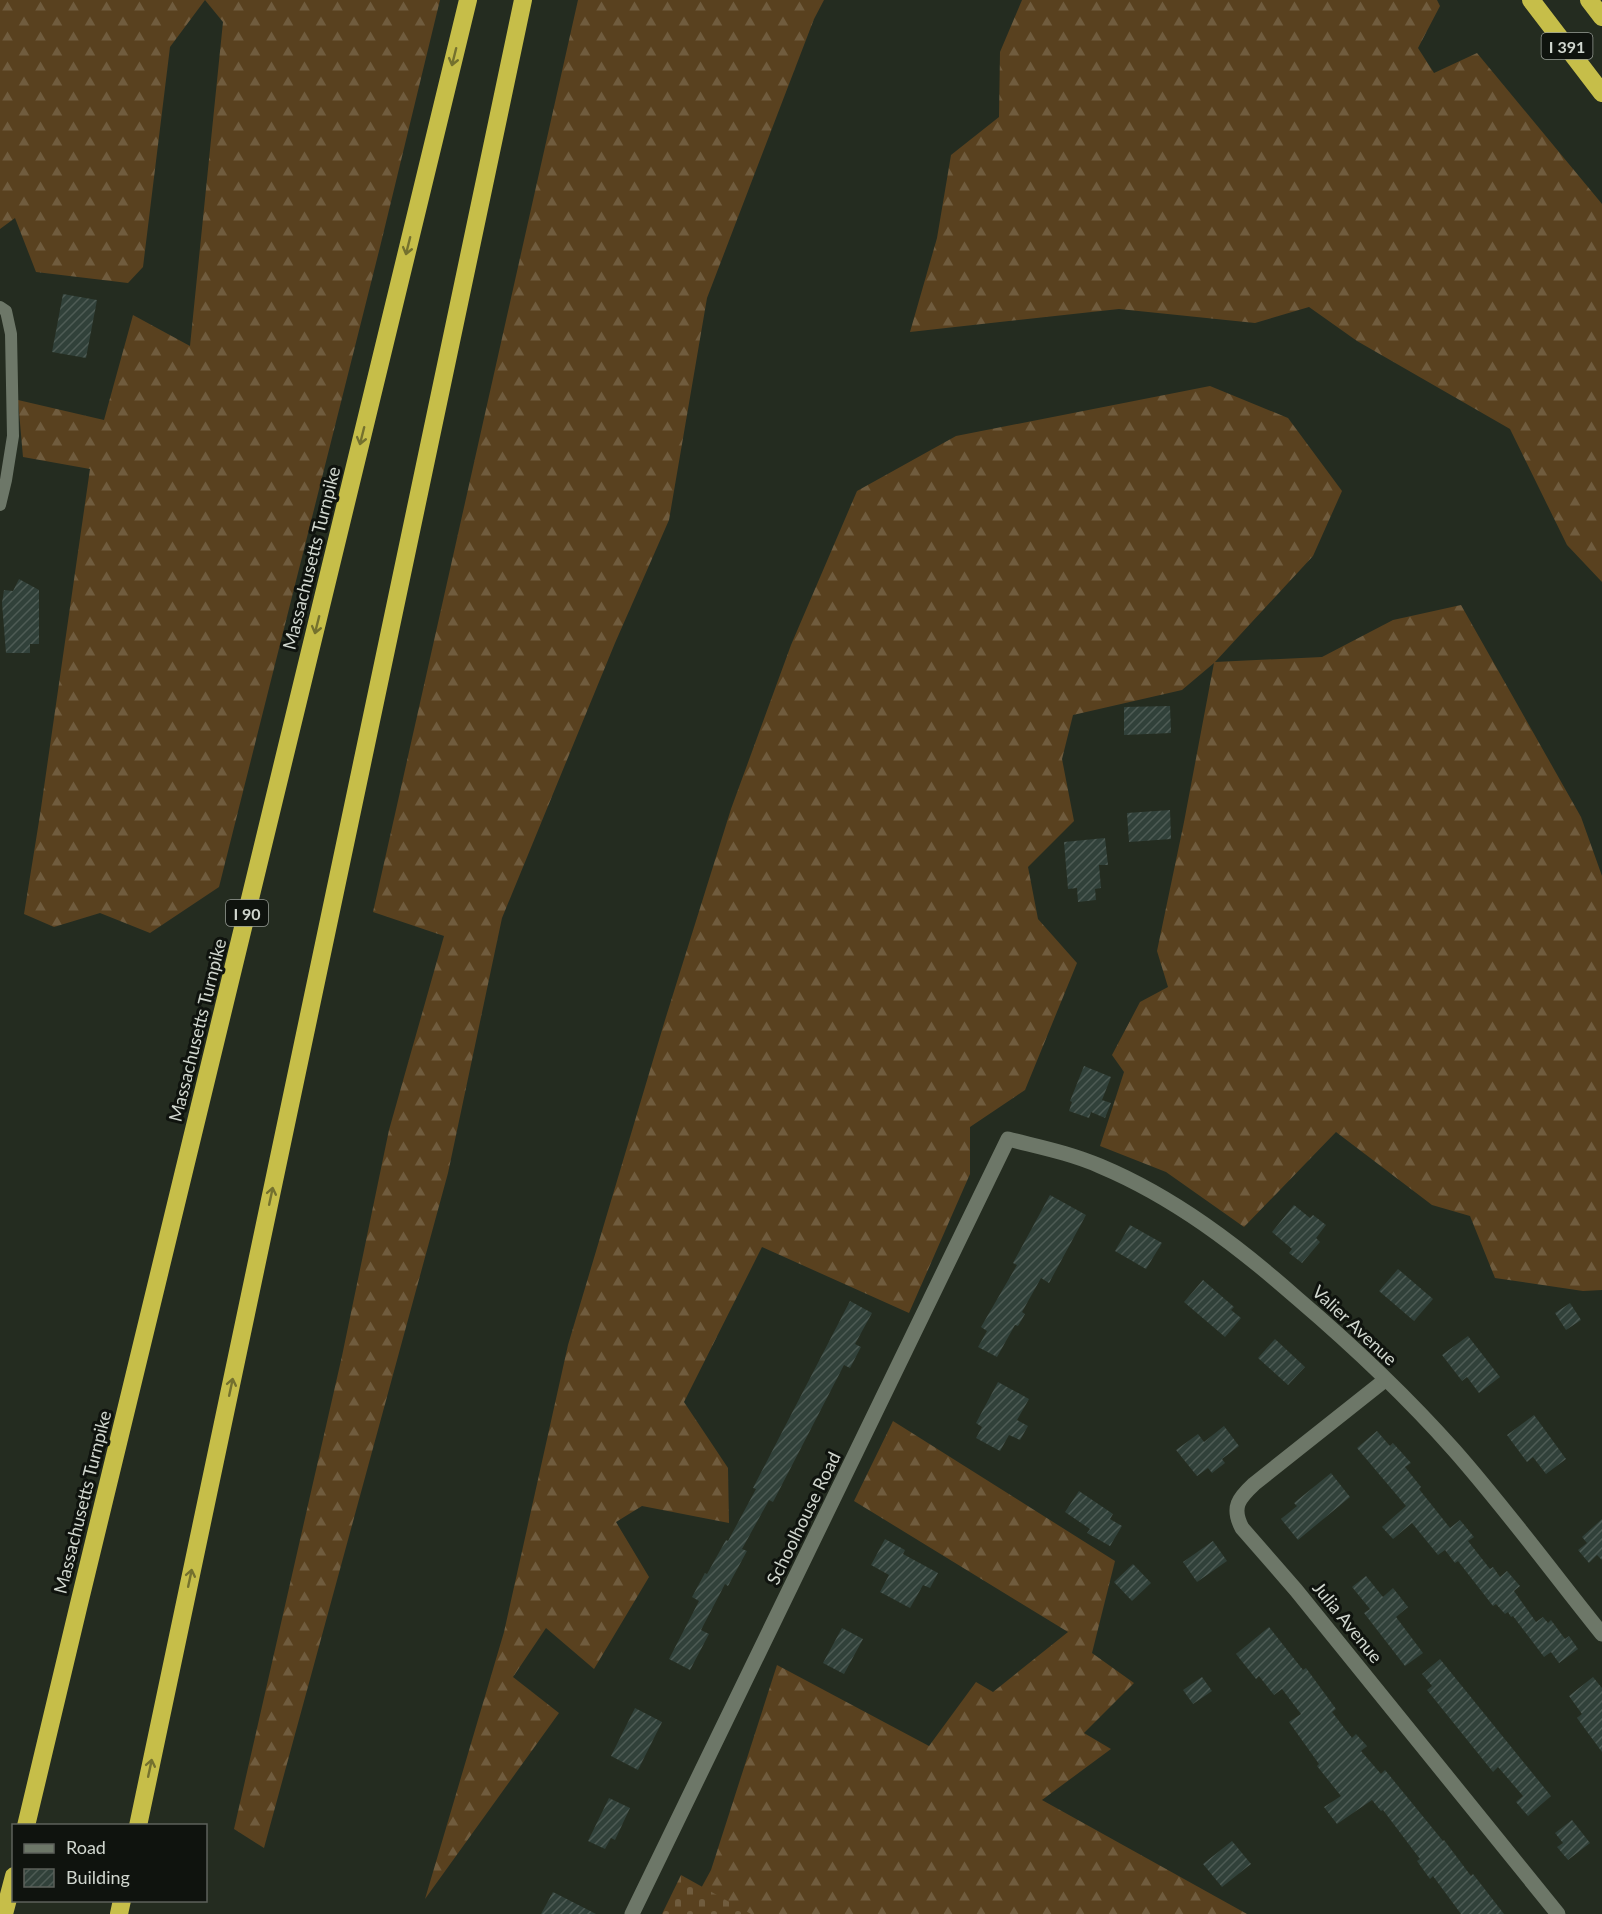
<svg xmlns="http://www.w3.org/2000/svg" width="1602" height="1914" viewBox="0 0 1602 1914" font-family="Lato,sans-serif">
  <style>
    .forest { fill: url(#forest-firs) }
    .cemetery { fill: url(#cemetery-stones) }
    .building { fill: url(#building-hatch) }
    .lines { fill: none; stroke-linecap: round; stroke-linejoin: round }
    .service { stroke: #6d7768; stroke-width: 12 }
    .minor { stroke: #6d7768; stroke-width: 15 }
    .motorway { stroke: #c6be49; stroke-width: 18 }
    .oneway { stroke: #74712e }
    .labels { text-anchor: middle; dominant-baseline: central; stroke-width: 6; stroke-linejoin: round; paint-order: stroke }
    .shield { fill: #0f130e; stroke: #979c95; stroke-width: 1.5 }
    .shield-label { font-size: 16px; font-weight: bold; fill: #d1d7cf }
    .street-label { font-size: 18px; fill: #d1d7cf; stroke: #0f130e }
  </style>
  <defs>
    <pattern id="forest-firs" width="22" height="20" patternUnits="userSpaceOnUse" patternTransform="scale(1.5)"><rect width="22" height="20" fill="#59411f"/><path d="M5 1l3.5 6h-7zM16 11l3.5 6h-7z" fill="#705c3e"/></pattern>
    <pattern id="cemetery-stones" width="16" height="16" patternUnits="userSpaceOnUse" patternTransform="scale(1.5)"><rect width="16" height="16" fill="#59411f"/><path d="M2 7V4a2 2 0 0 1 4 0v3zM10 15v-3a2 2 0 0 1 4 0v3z" fill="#705c3e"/></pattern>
    <pattern id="building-hatch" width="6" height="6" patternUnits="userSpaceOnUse" patternTransform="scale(1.5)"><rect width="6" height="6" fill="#31413a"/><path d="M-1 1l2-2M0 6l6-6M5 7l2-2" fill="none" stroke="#4e5c55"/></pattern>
  </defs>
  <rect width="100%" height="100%" fill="#242c20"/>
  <g class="forest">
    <path d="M 0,0 L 205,0 L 170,47 L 143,267 L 128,283 L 36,272 L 15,218 L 0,229 Z"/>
    <path d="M 205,0 L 440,0 L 380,247 L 219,887 L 150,933 L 100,913 L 54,927 L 24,914 L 40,815 L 90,469 L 23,457 L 18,400 L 104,420 L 133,315 L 190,346 L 223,22 Z"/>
    <path d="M 578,0 L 824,0 L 814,19 L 707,298 L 669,520 L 615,643 L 502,918 L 448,1173 L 264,1848 L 234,1829 L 342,1356 L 389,1130 L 444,936 L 373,912 Z"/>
    <path d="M 1022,0 L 1437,0 L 1440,6 L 1418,48 L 1434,73 L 1477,53 L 1602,204 L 1602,582 L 1567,545 L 1510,429 L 1357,341 L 1309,307 L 1255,323 L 1119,309 L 910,332 L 937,238 L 951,155 L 999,117 L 1000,52 Z"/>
    <path d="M 1210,386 L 1288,418 L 1342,491 L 1313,556 L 1215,662 L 1322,657 L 1393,620 L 1461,605 L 1581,817 L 1602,876 L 1602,1290 L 1583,1291 L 1495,1278 L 1470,1216 L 1432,1205 L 1336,1132 L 1244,1227 L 1166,1172 L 1100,1146 L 1124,1072 L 1112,1055 L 1140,1002 L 1168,987 L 1157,951 L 1184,822 L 1214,663 L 1182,690 L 1073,715 L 1062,759 L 1074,821 L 1028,867 L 1038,919 L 1077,963 L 1025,1090 L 970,1127 L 970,1174 L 909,1313 L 762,1247 L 684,1402 L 728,1468 L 729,1523 L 642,1506 L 616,1522 L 649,1577 L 594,1669 L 546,1628 L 513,1677 L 559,1713 L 425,1899 L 504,1632 L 568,1345 L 665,1020 L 731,809 L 791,645 L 857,491 L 956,436 Z"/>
    <path d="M 893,1421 L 1115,1561 L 1092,1653 L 1134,1683 L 1084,1733 L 1111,1749 L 1042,1800 L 1247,1914 L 687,1914 L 711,1870 L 777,1665 L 929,1746 L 976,1682 L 993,1692 L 1068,1632 L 854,1501 Z"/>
  </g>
  <path class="cemetery" d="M 681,1875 L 751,1914 L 662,1914 Z"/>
  <g class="building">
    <path d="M 63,294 L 97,300 L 86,358 L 52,352 Z"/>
    <path d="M 19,579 L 39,590 L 39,644 L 30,644 L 30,653 L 6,653 L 2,603 L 4,590 L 13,591 Z"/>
    <path d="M 1170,706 L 1171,733 L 1124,735 L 1124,707 Z"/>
    <path d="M 1170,810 L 1171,839 L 1129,842 L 1127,813 Z"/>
    <path d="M 1105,838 L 1108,865 L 1099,865 L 1101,888 L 1095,889 L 1096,900 L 1078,902 L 1077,888 L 1068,889 L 1064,842 Z"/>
    <path d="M 1084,1066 L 1111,1077 L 1102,1100 L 1111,1103 L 1105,1118 L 1091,1112 L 1089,1118 L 1069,1111 L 1072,1102 L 1070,1101 Z"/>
    <path d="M 1050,1195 L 1086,1215 L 1049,1283 L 1041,1278 L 1022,1312 L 1025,1314 L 1018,1326 L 1015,1325 L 997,1357 L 978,1347 L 987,1331 L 981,1327 L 1017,1265 L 1013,1263 Z"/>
    <path d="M 1294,1205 L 1310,1218 L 1313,1215 L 1326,1225 L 1316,1238 L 1320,1242 L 1302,1263 L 1289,1253 L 1292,1249 L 1272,1232 Z"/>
    <path d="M 1130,1225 L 1162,1243 L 1146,1269 L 1115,1251 Z"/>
    <path d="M 1398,1269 L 1433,1299 L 1414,1321 L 1379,1291 Z"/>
    <path d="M 1203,1280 L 1234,1307 L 1231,1310 L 1241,1318 L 1225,1337 L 1184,1302 Z"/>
    <path d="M 850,1301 L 872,1313 L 855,1344 L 861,1347 L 850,1368 L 844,1365 L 773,1502 L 769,1500 L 742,1549 L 747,1551 L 728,1586 L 725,1584 L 701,1630 L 709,1634 L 690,1670 L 669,1659 L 699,1601 L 692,1597 L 705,1573 L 707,1574 L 726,1540 L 728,1541 L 756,1489 L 753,1488 Z"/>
    <path d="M 1570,1303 L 1581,1320 L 1566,1330 L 1555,1313 Z"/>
    <path d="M 1468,1336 L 1500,1377 L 1479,1393 L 1467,1377 L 1462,1381 L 1442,1355 Z"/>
    <path d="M 1275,1339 L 1305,1367 L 1288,1385 L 1258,1358 Z"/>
    <path d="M 998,1382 L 1029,1399 L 1017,1420 L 1028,1426 L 1020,1440 L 1009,1435 L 1000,1451 L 976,1438 L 982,1427 L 976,1423 Z"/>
    <path d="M 1534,1415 L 1566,1459 L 1546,1474 L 1533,1457 L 1527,1462 L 1507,1435 Z"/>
    <path d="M 1224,1426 L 1239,1446 L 1222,1459 L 1225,1463 L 1212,1473 L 1208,1468 L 1197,1476 L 1176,1450 L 1198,1434 L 1204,1442 Z"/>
    <path d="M 1377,1431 L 1390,1446 L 1393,1443 L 1411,1463 L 1405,1467 L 1421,1487 L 1419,1489 L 1450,1528 L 1460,1520 L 1474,1537 L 1468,1541 L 1490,1569 L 1493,1567 L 1500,1577 L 1507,1571 L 1520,1586 L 1514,1591 L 1536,1622 L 1543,1617 L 1548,1623 L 1551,1620 L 1565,1639 L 1569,1636 L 1578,1649 L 1559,1663 L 1551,1652 L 1544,1657 L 1513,1616 L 1511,1617 L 1508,1612 L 1505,1614 L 1496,1604 L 1493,1606 L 1458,1561 L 1455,1563 L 1445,1550 L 1438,1555 L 1412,1523 L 1393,1539 L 1382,1527 L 1406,1506 L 1357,1448 Z"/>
    <path d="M 1331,1473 L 1350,1497 L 1298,1540 L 1281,1519 L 1297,1506 L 1294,1503 Z"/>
    <path d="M 1079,1491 L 1113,1514 L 1110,1519 L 1122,1526 L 1110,1546 L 1087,1533 L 1090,1529 L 1065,1512 Z"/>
    <path d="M 1602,1519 L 1602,1560 L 1597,1555 L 1589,1563 L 1578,1550 L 1587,1543 L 1582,1537 Z"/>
    <path d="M 885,1539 L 905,1550 L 903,1554 L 938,1573 L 930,1588 L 923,1585 L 910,1608 L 880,1592 L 889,1575 L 871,1565 Z"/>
    <path d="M 1213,1541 L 1227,1561 L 1197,1582 L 1183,1562 Z"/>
    <path d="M 1133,1564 L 1151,1583 L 1132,1601 L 1114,1582 Z"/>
    <path d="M 1366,1576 L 1383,1597 L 1393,1588 L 1408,1607 L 1396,1617 L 1423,1653 L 1405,1666 L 1364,1613 L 1370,1609 L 1352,1587 Z"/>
    <path d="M 1269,1627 L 1303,1670 L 1306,1668 L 1336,1709 L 1332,1712 L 1352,1738 L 1356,1734 L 1367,1746 L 1361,1751 L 1381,1774 L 1385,1770 L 1443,1841 L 1444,1840 L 1471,1876 L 1473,1874 L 1504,1914 L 1461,1914 L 1433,1876 L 1430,1879 L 1417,1861 L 1420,1859 L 1383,1810 L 1381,1811 L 1372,1800 L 1337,1824 L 1324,1807 L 1341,1796 L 1317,1766 L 1319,1764 L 1289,1722 L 1301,1714 L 1282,1689 L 1274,1695 L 1259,1676 L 1256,1679 L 1236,1654 Z"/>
    <path d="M 842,1628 L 863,1639 L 844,1674 L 823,1663 Z"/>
    <path d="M 1440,1659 L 1551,1796 L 1528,1816 L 1516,1802 L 1523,1796 L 1498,1767 L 1493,1772 L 1427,1690 L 1432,1686 L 1422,1674 Z"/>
    <path d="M 1202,1677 L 1212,1691 L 1193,1704 L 1183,1690 Z"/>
    <path d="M 1593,1677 L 1602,1688 L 1602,1752 L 1577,1718 L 1582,1714 L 1569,1696 Z"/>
    <path d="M 635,1708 L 662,1722 L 638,1770 L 611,1756 Z"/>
    <path d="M 609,1798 L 630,1808 L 615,1840 L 611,1838 L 605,1849 L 588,1841 Z"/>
    <path d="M 1572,1820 L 1590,1843 L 1568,1860 L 1557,1847 L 1563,1843 L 1555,1833 Z"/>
    <path d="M 1232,1841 L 1251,1864 L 1222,1887 L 1203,1864 Z"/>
    <path d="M 553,1892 L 596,1914 L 541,1914 Z"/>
  </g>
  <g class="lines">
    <path class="service" d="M 0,307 L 6,311 L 11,334 L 13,436 L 6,480 L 0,505"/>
    <g class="minor">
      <path d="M 1385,1380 L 1254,1484 C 1239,1498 1231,1507 1242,1528 L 1296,1590 L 1558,1914"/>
      <path d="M 632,1914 L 1008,1139 C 1039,1147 1070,1153 1100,1166 C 1174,1197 1238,1246 1298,1299 C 1353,1346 1406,1396 1454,1450 C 1506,1509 1553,1573 1602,1634"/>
    </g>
    <g class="motorway">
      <path d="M 1531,0 L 1602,93"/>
      <path d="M 1589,0 L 1602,17"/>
      <path d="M 26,1826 L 78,1608 L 468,0"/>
      <path d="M 138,1826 L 523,0"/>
      <path d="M 4,1914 L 14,1876"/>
      <path d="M 119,1914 L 122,1900"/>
    </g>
  </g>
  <defs><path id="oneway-shaft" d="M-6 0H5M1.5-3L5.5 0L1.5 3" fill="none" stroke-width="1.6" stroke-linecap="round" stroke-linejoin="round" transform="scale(1.5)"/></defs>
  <g class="oneway">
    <use href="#oneway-shaft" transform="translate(454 57) rotate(104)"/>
    <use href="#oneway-shaft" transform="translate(408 246) rotate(104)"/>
    <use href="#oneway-shaft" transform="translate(362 436) rotate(104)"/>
    <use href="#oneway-shaft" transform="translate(317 625) rotate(104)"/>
    <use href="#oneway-shaft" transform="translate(271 1196) rotate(-78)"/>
    <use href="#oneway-shaft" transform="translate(231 1387) rotate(-78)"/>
    <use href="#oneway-shaft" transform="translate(190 1578) rotate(-78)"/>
    <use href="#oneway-shaft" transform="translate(150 1768) rotate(-78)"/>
  </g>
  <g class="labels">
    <g class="shield">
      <rect x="1541.5" y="33" width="51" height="26" rx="4.5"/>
      <rect x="226" y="900" width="42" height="26" rx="4.5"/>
    </g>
    <g class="shield-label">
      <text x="1567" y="46">I 391</text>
      <text x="247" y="913">I 90</text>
    </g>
    <g class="street-label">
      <text transform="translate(311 558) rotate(-76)">Massachusetts Turnpike</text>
      <text transform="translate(197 1030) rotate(-76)">Massachusetts Turnpike</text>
      <text transform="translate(1355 1325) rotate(43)">Valier Avenue</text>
      <text transform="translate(82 1502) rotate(-76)">Massachusetts Turnpike</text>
      <text transform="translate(803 1518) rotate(-64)">Schoolhouse Road</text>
      <text transform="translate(1348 1622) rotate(51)">Julia Avenue</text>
    </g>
  </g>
  <rect x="12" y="1824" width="195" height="78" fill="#0f130e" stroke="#5d615b" stroke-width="1.5"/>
  <rect x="24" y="1844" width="30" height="9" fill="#6d7768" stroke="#5d615b" stroke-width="1.5"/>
  <text x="66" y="1854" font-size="18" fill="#d1d7cf">Road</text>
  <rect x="24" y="1869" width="30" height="18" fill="url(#building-hatch)" stroke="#5d615b" stroke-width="1.5"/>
  <text x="66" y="1884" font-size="18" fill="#d1d7cf">Building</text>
</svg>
